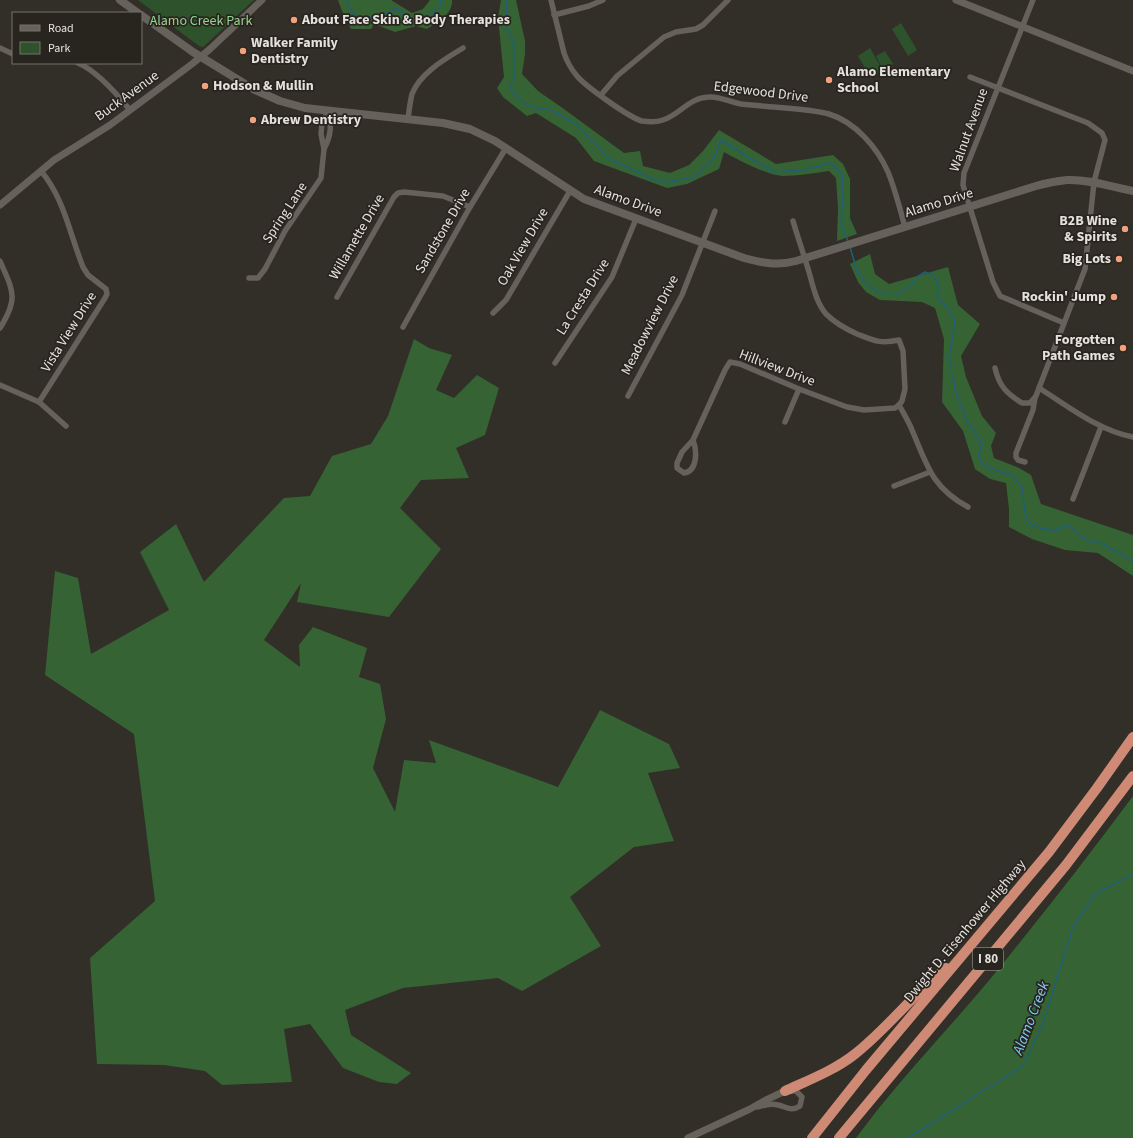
<svg xmlns="http://www.w3.org/2000/svg" width="1133" height="1138" viewBox="0 0 1133 1138" font-family="'Source Sans 3',sans-serif">
  <style>
    .green { fill: #2e532c }
    .forest { fill: #366333 }
    .lines { fill: none; stroke-linecap: round; stroke-linejoin: round }
    .stream { stroke: #215f76; stroke-width: 1.5 }
    .minor { stroke: #66615a; stroke-width: 5.5 }
    .tertiary { stroke: #66615a; stroke-width: 7 }
    .secondary { stroke: #66615a; stroke-width: 8 }
    .motorway { stroke: #ce8a74; stroke-width: 10 }
    .poi-dot { fill: #f1a17c; stroke: #28241e; stroke-width: 1.5 }
    .labels { text-anchor: middle; dominant-baseline: central; stroke-width: 3.5; stroke-linejoin: round; paint-order: stroke }
    .shield { fill: #28241e; stroke: #aca8a4; stroke-width: 1 }
    .shield-label { font-size: 13px; font-weight: bold; fill: #e5e1dd }
    .poi-label { font-size: 14px; font-weight: bold; fill: #e5e1dd; stroke: #28241e; text-anchor: start }
    .park-label { font-size: 14px; fill: #91d48c; stroke: #28241e }
    .street-label { font-size: 14px; fill: #e5e1dd; stroke: #28241e }
    .water-label { font-size: 15px; font-style: italic; fill: #7bd0f4; stroke: #28241e }
  </style>
  <rect width="100%" height="100%" fill="#322e28"/>
  <g class="green">
    <path d="M 138,0 L 254,0 L 203,47 L 199,46 Z"/>
    <path d="M 901,23 L 917,50 L 908,56 L 892,29 Z"/>
    <path d="M 870,48 L 883,71 L 871,78 L 858,56 Z"/>
    <path d="M 885,51 L 893,64 L 883,70 L 876,56 Z"/>
  </g>
  <g class="forest">
    <path d="M 338,0 L 391,0 L 412,13 L 423,9 L 430,0 L 452,0 C 453,14 438,22 427,29 L 416,26 L 395,32 L 374,24 L 371,29 L 351,29 L 342,11 Z"/>
    <path d="M 501,0 L 516,0 L 525,41 L 525,54 L 522,74 L 538,91 L 564,109 L 624,153 L 640,151 L 643,166 L 670,173 L 689,165 L 703,151 L 719,130 L 776,164 L 833,155 L 843,164 L 850,179 L 850,218 L 857,234 L 837,241 L 838,208 L 836,178 L 829,171 C 814,173 798,176 782,176 C 767,175 738,160 724,152 L 719,169 L 687,184 L 667,188 L 594,161 L 576,138 L 536,113 L 527,116 L 503,97 L 497,88 L 504,77 L 498,18 Z"/>
    <path d="M 870,254 L 875,274 L 889,284 L 948,267 L 958,305 L 980,324 L 961,356 L 966,377 L 982,416 L 996,433 L 991,446 L 994,458 L 1019,468 L 1031,475 L 1041,504 L 1133,535 L 1133,576 L 1098,553 L 1065,550 L 1032,539 L 1009,527 L 1009,509 L 1006,483 L 990,479 L 975,469 L 963,431 L 942,402 L 944,339 L 935,308 L 922,302 L 880,300 L 866,292 L 858,282 L 850,264 Z"/>
    <path d="M 414,339 L 429,348 L 452,355 L 436,390 L 454,398 L 477,375 L 499,388 L 485,435 L 456,448 L 469,478 L 421,480 L 400,508 L 441,549 L 389,617 L 297,602 L 301,583 L 264,640 L 300,667 L 299,645 L 313,627 L 367,648 L 359,677 L 380,684 L 386,719 L 373,768 L 395,812 L 404,760 L 436,763 L 429,740 L 558,787 L 600,710 L 669,744 L 680,768 L 648,773 L 674,841 L 634,847 L 570,897 L 601,946 L 522,991 L 498,978 L 403,988 L 345,1010 L 351,1035 L 411,1073 L 397,1084 L 379,1082 L 343,1068 L 310,1024 L 284,1029 L 292,1082 L 222,1085 L 205,1071 L 164,1065 L 97,1064 L 90,958 L 155,901 L 134,734 L 45,675 L 55,571 L 78,578 L 91,654 L 169,610 L 140,552 L 176,524 L 204,582 L 284,498 L 310,496 L 332,456 L 371,444 L 388,416 Z"/>
    <path d="M 1133,796 L 1133,1138 L 856,1138 C 897,1082 946,1032 991,978 C 1040,918 1087,858 1133,796 Z"/>
  </g>
  <g class="lines">
    <g class="stream">
      <path d="M 347,0 L 352,12 L 360,19 L 382,15 L 396,9 L 416,21 L 428,17 L 440,7 L 441,0"/>
      <path d="M 507,0 L 506,24 L 514,44 L 514,76 L 510,87 L 519,99 L 531,107 L 549,109 L 576,124 L 608,158 L 659,182 L 693,178 L 714,158 L 721,140 L 748,157 L 775,172 L 803,170 L 831,163 L 842,175 L 843,193 L 841,224 L 848,241"/>
      <path d="M 850,247 L 857,271 L 866,284 L 879,293 L 899,294 L 913,284 L 917,277 L 925,272 L 935,276 L 938,286 L 937,296 L 948,309 L 955,322 L 949,357 L 955,390 L 966,419 L 982,444 L 978,456 L 986,467 L 1012,475 L 1022,487 L 1025,512 L 1029,523 C 1036,527 1047,530 1055,530 C 1059,529 1064,526 1068,525 L 1083,538 L 1103,544 L 1133,561"/>
      <path d="M 908,1138 L 1023,1066 L 1042,1026 L 1073,927 L 1095,894 L 1133,874"/>
    </g>
    <g class="minor">
      <path d="M 551,0 L 564,53 C 567,62 571,69 577,76 C 585,86 630,118 642,121 C 649,122 657,122 663,120 C 681,114 688,98 709,97 C 719,96 730,102 741,104 C 748,105 755,105 762,106 C 781,108 811,109 829,114 C 855,122 877,147 888,172 C 895,189 900,209 905,227"/>
      <path d="M 1033,0 L 964,173 L 963,185 L 993,282 L 1000,296 L 1064,323"/>
      <path d="M 554,15 L 589,6 L 603,0"/>
      <path d="M 0,48 L 13,54"/>
      <path d="M 78,63 C 97,71 117,94 130,110"/>
      <path d="M 970,77 L 1088,123 L 1102,133 L 1105,140 L 1094,182 L 1085,269 L 1039,388 L 1036,396 L 1030,403 L 1022,403 C 1007,394 999,386 995,368"/>
      <path d="M 601,95 L 617,76 L 664,37 L 676,32 L 696,29 L 703,25 L 728,0"/>
      <path d="M 408,119 C 409,111 410,102 412,94 C 420,73 445,59 463,48"/>
      <path d="M 324,149 C 331,136 332,125 328,111"/>
      <path d="M 0,261 C 13,291 19,298 0,328"/>
      <path d="M 249,278 L 258,278 L 265,269 L 285,231 L 321,178 L 324,149 L 321,134 L 322,123 L 328,111"/>
      <path d="M 337,297 L 394,197 L 398,193 L 404,192 L 443,196 L 470,207"/>
      <path d="M 493,313 L 506,300 L 570,191"/>
      <path d="M 403,327 L 470,207 L 506,148"/>
      <path d="M 555,363 L 612,277 L 636,219"/>
      <path d="M 0,385 L 39,402 L 66,426"/>
      <path d="M 1039,388 C 1068,406 1099,431 1133,437"/>
      <path d="M 628,396 L 682,295 L 715,211"/>
      <path d="M 39,402 L 105,298 L 107,294 L 106,289 L 88,275 L 83,267 C 70,235 64,198 41,171"/>
      <path d="M 899,405 C 904,414 909,422 912,430 C 927,465 932,488 968,507"/>
      <path d="M 785,422 L 799,389"/>
      <path d="M 693,440 C 697,450 698,471 684,473 L 677,468 L 677,463 L 682,452 L 693,440 L 725,370 L 730,362 L 740,364 L 799,389 L 847,407 L 864,410 L 895,408 L 899,405 L 902,401 L 905,389 L 903,351 L 899,340 C 880,344 875,341 857,334 C 846,329 835,323 826,314 C 816,302 813,286 809,272 C 804,255 798,238 793,221"/>
      <path d="M 1025,462 L 1018,460 L 1016,457 L 1016,453 L 1033,410 L 1035,398"/>
      <path d="M 894,486 L 930,472"/>
      <path d="M 1073,499 L 1101,427"/>
      <path d="M 758,1107 C 764,1105 771,1103 778,1105 C 787,1107 791,1112 800,1106 L 802,1097 L 796,1091 L 789,1091"/>
    </g>
    <g class="tertiary">
      <path d="M 956,0 L 1133,71"/>
      <path d="M 0,205 L 54,160 L 110,125 L 192,64 L 210,49 L 262,0"/>
      <path d="M 688,1138 L 750,1109 L 766,1100 L 785,1091"/>
    </g>
    <g class="secondary">
      <path d="M 120,0 L 138,13"/>
      <path d="M 141,15 L 193,52 L 255,90 L 280,101 L 305,108 L 443,123 L 470,129 L 495,141 L 584,199 L 744,258 C 762,263 778,266 796,261 L 1036,186 C 1046,183 1057,181 1067,180 C 1089,179 1112,187 1133,191"/>
    </g>
    <g class="motorway">
      <path d="M 785,1091 C 809,1080 835,1070 855,1054 C 888,1028 913,994 946,968"/>
      <path d="M 812,1138 L 866,1070 L 1049,852 L 1097,788 L 1133,737"/>
      <path d="M 839,1138 L 1066,865 L 1133,776"/>
    </g>
  </g>
  <g class="poi-dot">
    <circle cx="294" cy="20" r="4"/>
    <circle cx="243" cy="51" r="4"/>
    <circle cx="829" cy="80" r="4"/>
    <circle cx="205" cy="86" r="4"/>
    <circle cx="253" cy="120" r="4"/>
    <circle cx="1125" cy="229" r="4"/>
    <circle cx="1119" cy="259" r="4"/>
    <circle cx="1114" cy="297" r="4"/>
    <circle cx="1123" cy="348" r="4"/>
  </g>
  <g class="labels">
    <rect class="shield" x="973" y="948" width="30" height="22" rx="3"/>
    <g class="shield-label">
      <text x="988" y="959">I 80</text>
    </g>
    <g class="poi-label">
      <text x="302" y="20">About Face Skin &amp; Body Therapies</text>
      <text x="251" y="43">Walker Family<tspan x="251" dy="16">Dentistry</tspan></text>
      <text x="837" y="72">Alamo Elementary<tspan x="837" dy="16">School</tspan></text>
      <text x="213" y="86">Hodson &amp; Mullin</text>
      <text x="261" y="120">Abrew Dentistry</text>
      <text x="1117" y="221" text-anchor="end">B2B Wine<tspan x="1117" dy="16">&amp; Spirits</tspan></text>
      <text x="1111" y="259" text-anchor="end">Big Lots</text>
      <text x="1106" y="297" text-anchor="end">Rockin' Jump</text>
      <text x="1115" y="340" text-anchor="end">Forgotten<tspan x="1115" dy="16">Path Games</tspan></text>
    </g>
    <g class="park-label">
      <text x="201" y="21">Alamo Creek Park</text>
    </g>
    <g class="street-label">
      <text transform="translate(761 92) rotate(7)">Edgewood Drive</text>
      <text transform="translate(127 96) rotate(-36)">Buck Avenue</text>
      <text transform="translate(969 130) rotate(-70)">Walnut Avenue</text>
      <text transform="translate(628 201) rotate(20)">Alamo Drive</text>
      <text transform="translate(939 203) rotate(-17)">Alamo Drive</text>
      <text transform="translate(285 213) rotate(-57)">Spring Lane</text>
      <text transform="translate(443 231) rotate(-60)">Sandstone Drive</text>
      <text transform="translate(357 237) rotate(-60)">Willamette Drive</text>
      <text transform="translate(523 247) rotate(-60)">Oak View Drive</text>
      <text transform="translate(583 297) rotate(-58)">La Cresta Drive</text>
      <text transform="translate(650 325) rotate(-63)">Meadowview Drive</text>
      <text transform="translate(69 332) rotate(-58)">Vista View Drive</text>
      <text transform="translate(777 368) rotate(21)">Hillview Drive</text>
      <text transform="translate(965 931) rotate(-50)">Dwight D. Eisenhower Highway</text>
    </g>
    <g class="water-label">
      <text transform="translate(1031 1018) rotate(-69)">Alamo Creek</text>
    </g>
  </g>
  <rect x="12" y="12" width="130" height="52" fill="#28241e" stroke="#74706a"/>
  <rect x="20" y="25" width="20" height="6" fill="#66615a" stroke="#74706a"/>
  <text x="48" y="32" font-size="12" fill="#e5e1dd">Road</text>
  <rect x="20" y="42" width="20" height="12" fill="#2e532c" stroke="#74706a"/>
  <text x="48" y="52" font-size="12" fill="#e5e1dd">Park</text>
</svg>
